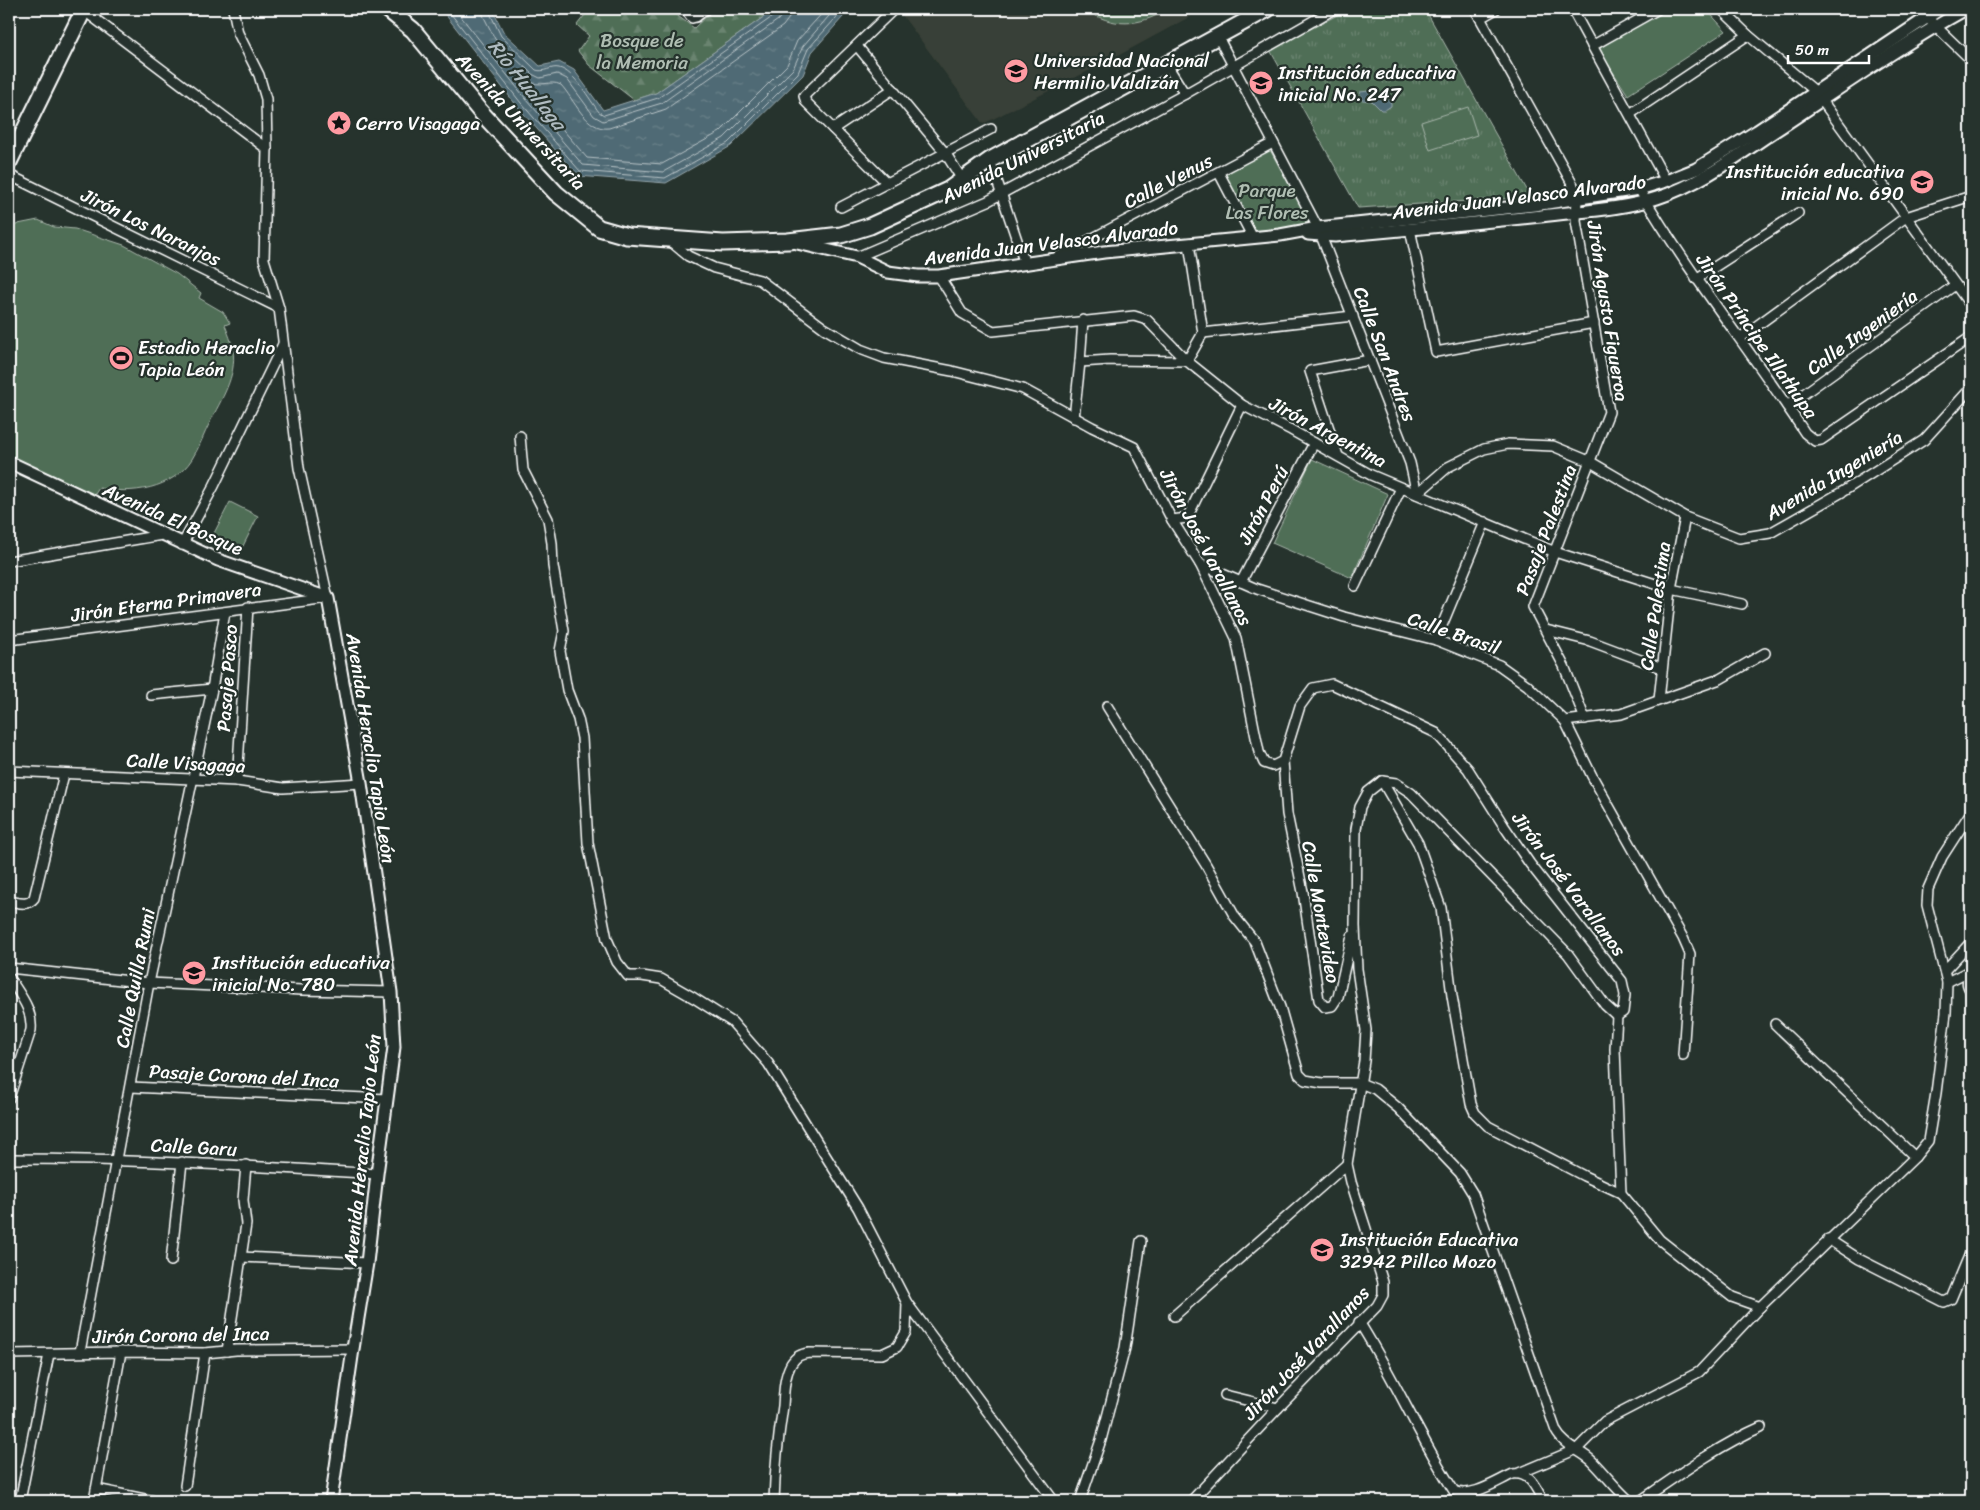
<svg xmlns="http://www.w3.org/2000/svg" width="1980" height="1510" viewBox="0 0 1980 1510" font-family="Sriracha,sans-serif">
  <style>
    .built { fill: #394037 }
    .grass { fill: url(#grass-tufts); stroke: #a8b6ab }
    .forest { fill: url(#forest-firs); stroke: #a8b6ab }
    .green { fill: #506e57; stroke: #a8b6ab }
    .water { fill: url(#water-ripples); stroke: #96a6ac }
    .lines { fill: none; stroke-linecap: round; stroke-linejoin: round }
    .shore { stroke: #b9c4c8; stroke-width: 1 }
    .minor-casing { stroke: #fff; stroke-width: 12 }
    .tertiary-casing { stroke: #fff; stroke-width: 15 }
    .trunk-casing { stroke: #fff; stroke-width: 19 }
    .minor { stroke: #26332d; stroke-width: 9 }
    .tertiary { stroke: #26332d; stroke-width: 11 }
    .trunk { stroke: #26332d; stroke-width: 15 }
    .labels { text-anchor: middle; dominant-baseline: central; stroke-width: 4.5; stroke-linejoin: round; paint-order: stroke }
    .park-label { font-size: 19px; fill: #b0beb3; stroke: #26332d }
    .poi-label { font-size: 19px; fill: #fff; stroke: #26332d; text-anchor: start }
    .street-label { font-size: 19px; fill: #fff; stroke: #26332d }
    .water-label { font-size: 20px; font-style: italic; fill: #b0bcc1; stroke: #26332d }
  </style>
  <defs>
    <pattern id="grass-tufts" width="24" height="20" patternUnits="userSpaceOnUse" patternTransform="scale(1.25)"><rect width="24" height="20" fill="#506e57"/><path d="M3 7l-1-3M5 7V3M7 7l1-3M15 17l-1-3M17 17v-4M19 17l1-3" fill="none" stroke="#6a8470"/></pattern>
    <pattern id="forest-firs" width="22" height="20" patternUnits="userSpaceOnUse" patternTransform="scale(1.25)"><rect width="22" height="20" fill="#506e57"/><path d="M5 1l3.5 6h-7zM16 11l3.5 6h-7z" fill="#6a8470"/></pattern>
    <pattern id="water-ripples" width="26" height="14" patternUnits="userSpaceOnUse" patternTransform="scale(1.25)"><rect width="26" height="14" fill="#506b75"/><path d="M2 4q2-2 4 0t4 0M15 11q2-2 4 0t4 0" fill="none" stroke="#6a818a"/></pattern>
  </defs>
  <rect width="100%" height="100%" fill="#26332d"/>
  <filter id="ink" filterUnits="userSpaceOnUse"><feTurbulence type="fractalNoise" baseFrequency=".02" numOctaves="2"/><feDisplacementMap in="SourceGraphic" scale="10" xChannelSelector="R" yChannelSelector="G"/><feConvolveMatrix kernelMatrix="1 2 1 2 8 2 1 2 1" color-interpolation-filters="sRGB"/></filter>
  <g filter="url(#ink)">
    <path class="built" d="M 908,9 L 1204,9 L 1110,60 L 983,124 L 902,15 Z"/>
    <path class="grass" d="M 1349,9 L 1425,9 L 1531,197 L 1358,208 L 1270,50 Z"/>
    <path class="forest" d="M 585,9 L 672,9 L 678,16 L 694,28 L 714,9 L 775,9 L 656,93 L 634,100 L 589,65 L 578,51 L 589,36 L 577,25 L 588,11 Z"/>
    <g class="green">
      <path d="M 1084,9 L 1168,9 C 1139,27 1113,28 1084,9 Z"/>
      <path d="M 1665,9 L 1706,9 L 1726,31 L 1628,95 L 1598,49 Z"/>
      <path d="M 1468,107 L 1477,135 L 1430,150 L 1421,122 Z"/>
      <path d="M 1269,148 L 1314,230 L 1254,233 L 1222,176 Z"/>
      <path d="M 38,220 L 54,227 L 75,229 L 124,245 L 177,274 L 201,293 L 199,298 L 223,312 L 230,323 L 225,325 C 228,333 232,342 233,350 C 237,376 221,400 210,422 C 204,434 199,448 192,459 C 173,489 131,495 99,488 L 93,497 L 9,457 L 9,229 L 18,224 Z"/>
      <path d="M 1312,459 L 1388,494 L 1352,578 L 1272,543 Z"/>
      <path d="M 230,502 L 258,516 L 238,556 L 210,541 Z"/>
    </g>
    <g class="water">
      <path d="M 441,9 L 492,9 L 504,33 L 540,66 L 559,62 L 574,70 L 603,110 L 656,93 L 775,9 L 850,9 L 812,52 L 803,75 L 731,146 L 666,183 L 578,176 L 517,106 Z"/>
      <path d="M 1369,91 L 1387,97 L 1391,101 L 1391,106 L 1385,110 L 1381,110 L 1372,101 L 1362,100 L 1360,92 Z"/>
    </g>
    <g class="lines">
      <g class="shore">
        <path d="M 447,9 L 521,103 L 580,171 L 665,178 L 728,143 L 798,73 L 808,49 L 844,9"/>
        <path d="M 455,9 L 526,99 L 583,165 L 663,172 L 724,138 L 793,69 L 803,46 L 835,9"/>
        <path d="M 482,9 L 483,15 L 495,39 L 532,74 L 540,78 L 557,74 L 567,79 L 594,116 L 603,121 L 662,103 L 778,20 L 782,15 L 783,9"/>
        <path d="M 488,9 L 501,36 L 536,70 C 544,73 551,66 559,68 C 575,72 589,99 599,112 L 604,115 L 658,98 L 775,15 L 777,9"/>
        <path d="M 791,9 L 789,18 L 783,26 L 666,109 L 609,128 C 586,131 574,99 561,85 C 549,79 542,89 526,80 L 523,83 L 587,158 L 662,164 L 720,132 L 787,65 L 797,41 L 826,9"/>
      </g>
      <defs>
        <g id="minor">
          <path d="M 82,9 L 267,149"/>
          <path d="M 685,9 L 692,18 L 696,17 L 706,9"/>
          <path d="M 1475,9 L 1573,185 L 1577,199 L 1576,221 L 1609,412 L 1533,607 L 1564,666 L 1585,719"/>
          <path d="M 1572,9 L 1666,181"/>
          <path d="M 1721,9 L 1748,35 L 1815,91 L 1971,306"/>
          <path d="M 1918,9 L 1971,60"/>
          <path d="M 1480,18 L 1496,9"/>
          <path d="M 1218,37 L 1318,228 L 1410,463 L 1417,494 L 1448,467 L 1484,449 L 1508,444 L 1553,446 L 1589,461 L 1685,517 L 1739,538 L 1770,533 L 1842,492 L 1924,440 L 1971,388"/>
          <path d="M 857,46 L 946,154 L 963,181"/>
          <path d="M 1592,46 L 1658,9"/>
          <path d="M 1167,65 L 1185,94"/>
          <path d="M 1630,114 L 1748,35"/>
          <path d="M 833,129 L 893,89"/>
          <path d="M 990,160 L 1025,264"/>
          <path d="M 1219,173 L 1253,238"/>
          <path d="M 9,175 L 279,308"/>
          <path d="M 887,183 L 806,102 L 804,96 L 894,9"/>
          <path d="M 1639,189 C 1689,274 1751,351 1805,433 L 1815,441 L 1821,440 L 1971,337"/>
          <path d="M 841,207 L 991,129"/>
          <path d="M 1410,229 L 1436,352 L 1594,323"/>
          <path d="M 670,241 L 688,256 L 714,268 L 760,280 L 824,328 L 860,349 L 884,358 L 952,371 L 1023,389 L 1092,427 L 1134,447 L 1172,520 L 1200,564 L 1236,638 L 1259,752 L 1264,763 L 1273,766 L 1283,761 L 1300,706 L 1313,688 L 1332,684 L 1436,733 L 1468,769 L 1504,826 L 1530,864 L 1622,981 L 1625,995 L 1623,1012 L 1617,1016 L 1605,1005 L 1568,954 L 1411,793 L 1396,783 L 1382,781 L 1368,792 L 1360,807 L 1356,829 L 1355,926 L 1357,969 L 1366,1030 L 1364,1061 L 1347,1164 L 1351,1182 L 1383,1282 L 1383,1295 L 1377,1306 L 1278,1408 L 1191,1501"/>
          <path d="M 857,257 L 988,201 L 1185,94 L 1334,9"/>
          <path d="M 1057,257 L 1273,143"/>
          <path d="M 939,276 L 962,313 L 993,331 L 1134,316 L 1147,320 L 1187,361 L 1242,405 L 1291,430 L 1371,475 L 1555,552 L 1671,589 L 1742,604"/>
          <path d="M 1696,279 L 1798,213"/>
          <path d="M 1203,333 L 1353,316"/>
          <path d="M 1740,338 L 1906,217 L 1971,196"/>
          <path d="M 1080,362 L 1110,360 L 1187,361 L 1203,333 L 1189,244"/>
          <path d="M 1787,406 L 1955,285"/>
          <path d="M 1074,418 L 1080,362 L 1083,320"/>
          <path d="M 520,436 L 523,470 L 548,519 L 552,543 L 553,566 L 564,631 L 560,651 L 567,690 L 578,719 L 582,738 L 588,843 L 607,939 L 617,962 L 628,976 L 642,976 L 661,979 L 694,998 L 732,1022 L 768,1063 L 858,1208 L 907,1303 L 906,1332 L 897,1347 L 882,1354 L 809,1353 C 801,1354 796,1356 791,1364 C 784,1377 784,1392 783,1406 C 778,1438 775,1469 774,1501"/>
          <path d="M 1338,456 L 1310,371 L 1370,360"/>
          <path d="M 1172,520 L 1187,518 L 1242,405"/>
          <path d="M 182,545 L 214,486 L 283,344"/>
          <path d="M 9,561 L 162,535"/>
          <path d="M 1200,564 L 1257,589 L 1344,617 L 1436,640 L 1499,665 L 1527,685 L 1565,721 L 1621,714 L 1720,679 L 1765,653"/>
          <path d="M 1241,582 L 1314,443"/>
          <path d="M 1355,586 L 1401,488"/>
          <path d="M 1546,630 L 1590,641 L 1662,668"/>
          <path d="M 9,640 L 328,598 L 299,468 L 279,308 L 264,259 L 267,149 L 266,99 L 259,75 L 238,33 L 233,9"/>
          <path d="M 1436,640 L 1485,522"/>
          <path d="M 151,695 L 212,689"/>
          <path d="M 1659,700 L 1671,589 L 1685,517"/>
          <path d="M 1107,706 L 1206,865 L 1235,917 L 1255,942 L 1280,1007 L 1299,1074 L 1305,1080 L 1322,1083 L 1360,1083 L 1375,1089 L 1398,1108 L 1460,1173 L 1473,1194 L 1556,1431 C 1564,1446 1580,1450 1592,1461 C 1605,1474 1616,1489 1630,1501"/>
          <path d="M 1565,721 L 1592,776 L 1683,938 L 1690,954 L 1683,1055"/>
          <path d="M 1283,761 L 1287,814 L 1303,892 L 1319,1000 L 1325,1007 L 1332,1006 L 1338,997 L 1352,936"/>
          <path d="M 9,771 L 237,781 L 283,788 L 361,783"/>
          <path d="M 237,781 L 248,607"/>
          <path d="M 1382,781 L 1418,843 L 1441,908 L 1452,996 L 1471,1104 L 1475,1113 L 1488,1126 L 1584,1176 L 1621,1193"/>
          <path d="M 9,901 C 18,902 27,907 34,898 L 64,774"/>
          <path d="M 1971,956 C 1971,961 1971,966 1970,970 C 1969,979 1964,982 1971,991"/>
          <path d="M 9,968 L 149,983 L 302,990 L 391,992"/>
          <path d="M 1945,970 L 1971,942"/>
          <path d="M 9,977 C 19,994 33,1009 31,1030 L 9,1098"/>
          <path d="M 1947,982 L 1971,970"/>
          <path d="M 1617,1016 L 1615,1049 L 1621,1193 L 1660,1240 L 1732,1297 L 1760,1307 L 1915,1157 L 1928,1141 L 1936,1093 L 1946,1013 L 1947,982 L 1927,905 L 1928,889 L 1942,857 L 1971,812"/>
          <path d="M 1775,1024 L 1915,1157"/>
          <path d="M 131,1087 L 387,1099"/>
          <path d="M 9,1159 C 132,1159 254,1166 377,1174"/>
          <path d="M 1828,1239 L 1859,1259 L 1944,1302 L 1951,1299 L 1971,1251"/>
          <path d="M 241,1257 L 367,1263"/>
          <path d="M 171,1261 L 182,1162"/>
          <path d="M 907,1303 L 1054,1501"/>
          <path d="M 1174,1316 L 1347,1164"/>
          <path d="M 1359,1322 C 1394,1377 1419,1437 1454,1491 C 1471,1499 1497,1481 1513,1474 C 1530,1472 1536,1488 1543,1501"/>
          <path d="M 227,1351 L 246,1224 L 243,1200 L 246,1165"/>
          <path d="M 80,1352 L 149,983 L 212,689 L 225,612"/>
          <path d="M 9,1354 L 121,1352 L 205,1353 L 236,1350 L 353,1349"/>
          <path d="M 1225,1395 L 1278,1408"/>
          <path d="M 1520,1473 L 1577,1449 L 1605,1421 L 1699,1372 L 1760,1307"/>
          <path d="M 185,1486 L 205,1353"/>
          <path d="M 96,1489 L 154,1501"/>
          <path d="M 20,1501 L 49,1354"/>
          <path d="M 94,1501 L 121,1352"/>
          <path d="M 1080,1501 L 1101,1440 L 1125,1348 L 1141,1241"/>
          <path d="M 1640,1501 C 1678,1475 1718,1446 1761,1427"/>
        </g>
        <g id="tertiary">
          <path d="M 1308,234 L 1335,236 C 1404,230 1473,223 1541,216 C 1580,211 1620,210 1657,198 C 1701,184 1740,154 1778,129 C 1840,88 1901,45 1966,9"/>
          <path d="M 797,243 L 857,257 L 888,272 L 918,276 L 939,276 L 1104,252 L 1280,235 L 1318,228 L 1534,205 L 1639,189 L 1666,181 L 1696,169 L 1757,131 L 1940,9"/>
          <path d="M 9,462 L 218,560 L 328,598 L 361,783 L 391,992 L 394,1047 L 377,1174 L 367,1263 L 353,1349 L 331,1501"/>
        </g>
        <g id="trunk">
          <path d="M 387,9 L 413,30 L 479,110 L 556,193 L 599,228 L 627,236 L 723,243 L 788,241 L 841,235 L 870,226 L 948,190 L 990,160 L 1268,9"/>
          <path d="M 9,162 L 84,9"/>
        </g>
      </defs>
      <use href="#minor" class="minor-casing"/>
      <use href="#tertiary" class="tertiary-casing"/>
      <use href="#trunk" class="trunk-casing"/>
      <use href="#minor" class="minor"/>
      <use href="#tertiary" class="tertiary"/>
      <use href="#trunk" class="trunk"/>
    </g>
  </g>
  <defs>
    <symbol id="university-disc" viewBox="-11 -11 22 22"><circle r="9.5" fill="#ff9aa2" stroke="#26332d"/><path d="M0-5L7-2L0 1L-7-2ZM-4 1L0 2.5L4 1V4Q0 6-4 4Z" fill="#111"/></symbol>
    <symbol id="school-disc" viewBox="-11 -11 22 22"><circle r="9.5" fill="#ff9aa2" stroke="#26332d"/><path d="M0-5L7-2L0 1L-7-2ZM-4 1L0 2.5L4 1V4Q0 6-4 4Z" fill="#111"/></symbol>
    <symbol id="sight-disc" viewBox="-11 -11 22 22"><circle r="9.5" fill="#ff9aa2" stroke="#26332d"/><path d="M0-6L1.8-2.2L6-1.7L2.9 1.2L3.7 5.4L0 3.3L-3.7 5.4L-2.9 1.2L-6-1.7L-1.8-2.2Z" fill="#111"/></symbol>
    <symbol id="stadium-disc" viewBox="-11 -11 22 22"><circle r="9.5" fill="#ff9aa2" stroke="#26332d"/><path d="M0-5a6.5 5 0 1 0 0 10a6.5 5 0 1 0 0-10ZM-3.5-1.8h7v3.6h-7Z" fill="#111"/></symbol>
  </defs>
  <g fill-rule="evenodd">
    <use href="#university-disc" x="1002" y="57" width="28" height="28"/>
    <use href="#school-disc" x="1247" y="69" width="28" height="28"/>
    <use href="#sight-disc" x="325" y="109" width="28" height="28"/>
    <use href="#school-disc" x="1908" y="168" width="28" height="28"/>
    <use href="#stadium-disc" x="107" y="344" width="28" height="28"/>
    <use href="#school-disc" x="180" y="959" width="28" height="28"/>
    <use href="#school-disc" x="1308" y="1236" width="28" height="28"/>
  </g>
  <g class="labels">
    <g class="park-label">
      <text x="642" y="40">Bosque de<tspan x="642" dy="22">la Memoria</tspan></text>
      <text x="1267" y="190">Parque<tspan x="1267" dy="22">Las Flores</tspan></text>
    </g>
    <g class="poi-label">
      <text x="1034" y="60">Universidad Nacional<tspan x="1034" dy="22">Hermilio Valdizán</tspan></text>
      <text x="1278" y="72">Institución educativa<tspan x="1278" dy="22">inicial No. 247</tspan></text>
      <text x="356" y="123">Cerro Visagaga</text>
      <text x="1904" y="171" text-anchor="end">Institución educativa<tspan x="1904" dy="22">inicial No. 690</tspan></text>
      <text x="138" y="347">Estadio Heraclio<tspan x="138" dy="22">Tapia León</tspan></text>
      <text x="212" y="962">Institución educativa<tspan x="212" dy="22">inicial No. 780</tspan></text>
      <text x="1340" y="1239">Institución Educativa<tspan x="1340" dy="22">32942 Pillco Mozo</tspan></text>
    </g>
    <g class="street-label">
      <text transform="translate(521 121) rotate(47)">Avenida Universitaria</text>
      <text transform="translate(1023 157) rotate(-27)">Avenida Universitaria</text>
      <text transform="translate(1168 181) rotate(-27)">Calle Venus</text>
      <text transform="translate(1519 197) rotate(-7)">Avenida Juan Velasco Alvarado</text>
      <text transform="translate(151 227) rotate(26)">Jirón Los Naranjos</text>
      <text transform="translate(1051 243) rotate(-7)">Avenida Juan Velasco Alvarado</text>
      <text transform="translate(1608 311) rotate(81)">Jirón Agusto Figueroa</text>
      <text transform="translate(1862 332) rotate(-36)">Calle Ingeniería</text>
      <text transform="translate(1757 336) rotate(55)">Jirón Príncipe Illathupa</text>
      <text transform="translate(1385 354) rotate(69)">Calle San Andres</text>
      <text transform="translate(1328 432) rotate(28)">Jirón Argentina</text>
      <text transform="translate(1834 475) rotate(-31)">Avenida Ingeniería</text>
      <text transform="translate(1263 505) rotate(-62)">Jirón Perú</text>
      <text transform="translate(173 519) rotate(24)">Avenida El Bosque</text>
      <text transform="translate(1546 530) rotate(-69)">Pasaje Palestina</text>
      <text transform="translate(1206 547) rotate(62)">Jirón José Varallanos</text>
      <text transform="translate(166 602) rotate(-8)">Jirón Eterna Primavera</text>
      <text transform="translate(1655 606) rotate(-82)">Calle Palestima</text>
      <text transform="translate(1454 633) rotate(19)">Calle Brasil</text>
      <text transform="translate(227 678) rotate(-86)">Pasaje Pasco</text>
      <text transform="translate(371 748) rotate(81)">Avenida Heraclio Tapio León</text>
      <text transform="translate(186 763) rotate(3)">Calle Visagaga</text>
      <text transform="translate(1569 884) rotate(53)">Jirón José Varallanos</text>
      <text transform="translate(1321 912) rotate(80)">Calle Montevideo</text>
      <text transform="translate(135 978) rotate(-79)">Calle Quilla Rumi</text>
      <text transform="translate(244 1076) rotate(3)">Pasaje Corona del Inca</text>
      <text transform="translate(194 1147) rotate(3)">Calle Garu</text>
      <text transform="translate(362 1150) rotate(-84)">Avenida Heraclio Tapio León</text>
      <text transform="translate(181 1335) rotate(-1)">Jirón Corona del Inca</text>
      <text transform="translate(1306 1353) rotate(-47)">Jirón José Varallanos</text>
    </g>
    <g class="water-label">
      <text transform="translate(527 85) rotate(51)">Río Huallaga</text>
    </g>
  </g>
  <rect width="1980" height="1510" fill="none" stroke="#26332d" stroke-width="30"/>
  <rect x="15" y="15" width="1950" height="1480" fill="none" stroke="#fff" stroke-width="2" filter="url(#ink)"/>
  <path d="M1788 55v8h81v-8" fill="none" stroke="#ffffff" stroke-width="2.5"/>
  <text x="1795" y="55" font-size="15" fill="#ffffff" stroke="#26332d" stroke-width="4" paint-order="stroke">50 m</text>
</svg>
